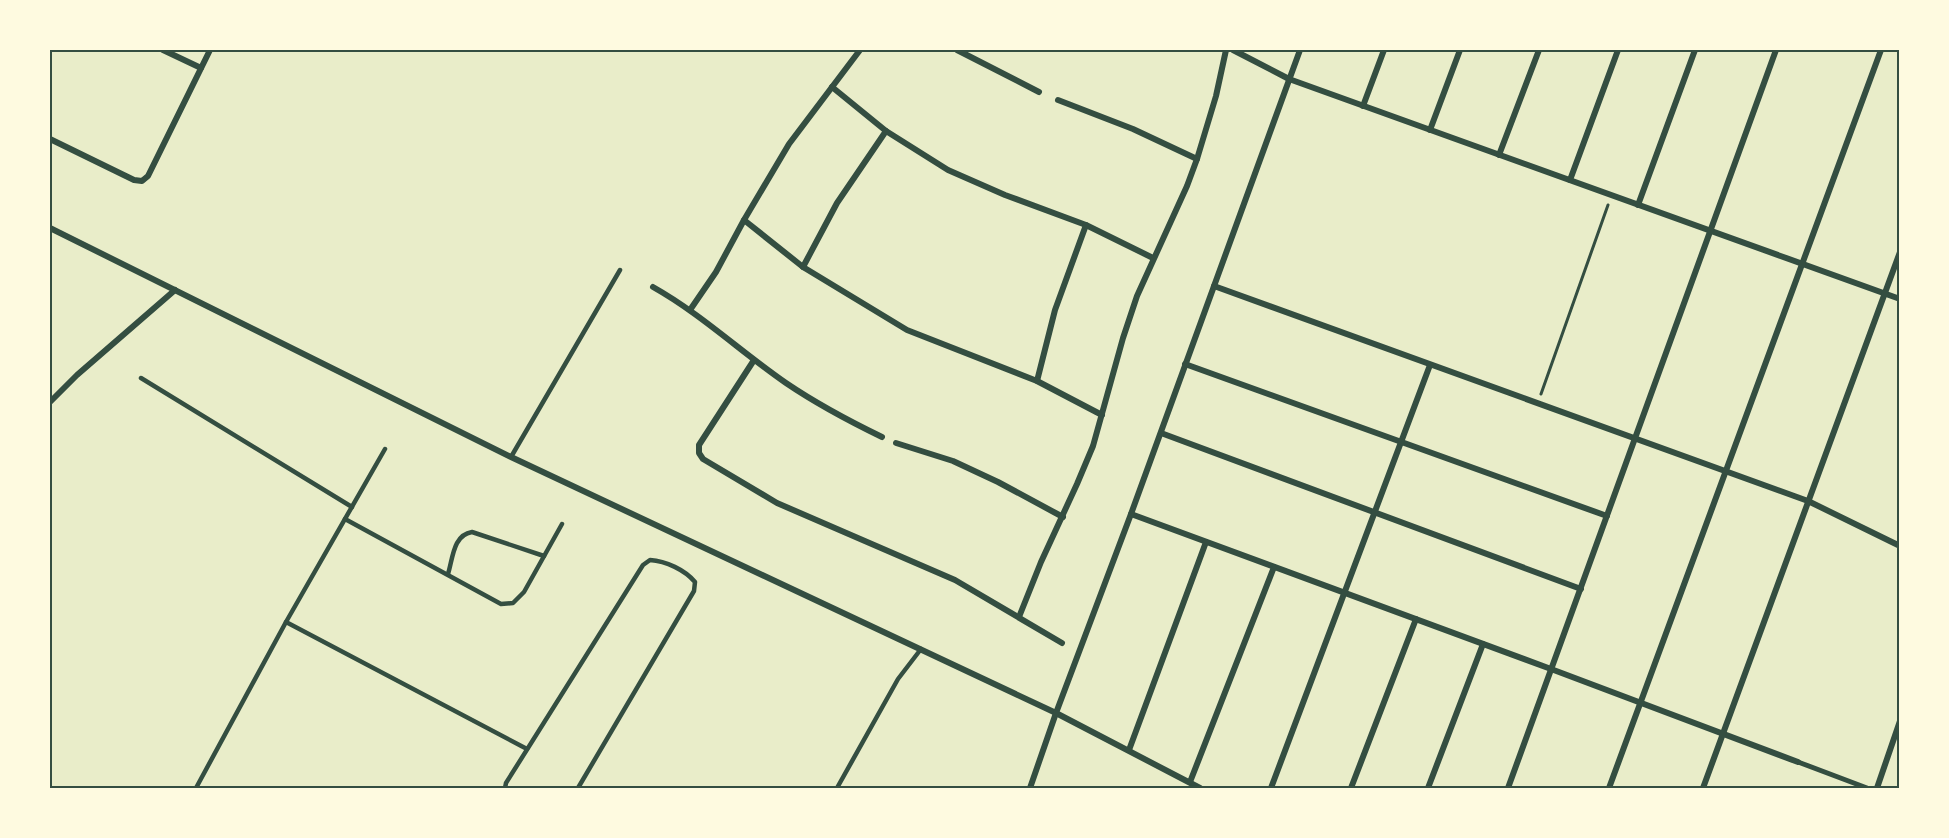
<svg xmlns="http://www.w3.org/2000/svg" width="1949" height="838" viewBox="0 0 1949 838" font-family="'Nunito Sans',sans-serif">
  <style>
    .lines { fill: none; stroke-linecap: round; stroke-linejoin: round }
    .path { stroke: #344e41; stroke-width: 3 }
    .service { stroke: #344e41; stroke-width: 4.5 }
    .pedestrian { stroke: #344e41; stroke-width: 5 }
    .minor { stroke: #344e41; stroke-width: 6 }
    .neatline { fill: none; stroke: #344e41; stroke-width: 2 }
  </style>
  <rect width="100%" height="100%" fill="#e9edc9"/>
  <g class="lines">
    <path class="path" d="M 1541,394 L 1608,205"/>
    <g class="service">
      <path d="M 141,378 L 352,507"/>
      <path d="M 511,457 L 620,270"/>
      <path d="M 345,519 L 501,604 L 513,603 L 524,592 L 562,524"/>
      <path d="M 448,574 C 453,558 453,535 472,532 L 544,556"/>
      <path d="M 286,622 L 527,749"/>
      <path d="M 196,788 L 286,622 L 385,449"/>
      <path d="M 505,788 L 506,783 L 643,565 L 650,560 C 666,561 685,570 695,582 L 694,591 L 578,788"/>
      <path d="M 837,788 L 898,679 L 921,649"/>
    </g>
    <path class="pedestrian" d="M 1798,762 L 1867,788"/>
    <g class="minor">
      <path d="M 163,50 L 201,68"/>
      <path d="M 957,50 L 1039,92"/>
      <path d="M 1233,50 L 1289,79 L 1900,299"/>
      <path d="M 832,87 L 886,131 L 948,170 L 1005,195 L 1086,225 L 1153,258"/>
      <path d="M 1058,100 L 1133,129 L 1197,159"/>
      <path d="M 1363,106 L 1384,50"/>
      <path d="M 1430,130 L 1460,50"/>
      <path d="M 50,139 L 134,180 L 142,181 L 148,176 L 210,50"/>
      <path d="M 1499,155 L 1539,50"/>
      <path d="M 1570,180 L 1618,50"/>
      <path d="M 1638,205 L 1695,50"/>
      <path d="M 744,220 L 803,267 L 907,330 L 1037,381 L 1102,415"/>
      <path d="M 50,228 L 511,457 L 1056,713 L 1200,788"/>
      <path d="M 803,267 L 837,203 L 886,131"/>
      <path d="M 1214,286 L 1808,501 L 1900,546"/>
      <path d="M 653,287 C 701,314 741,352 786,383 C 817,404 849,421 882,437"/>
      <path d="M 690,310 L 716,272 L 744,220 L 789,144 L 860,50"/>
      <path d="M 754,360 L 699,445 L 699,453 L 703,459 L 777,503 L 955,580 L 1062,643"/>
      <path d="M 1185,364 L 1607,516"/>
      <path d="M 1037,381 L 1055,310 L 1086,225"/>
      <path d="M 50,402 L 77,375 L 175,290"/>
      <path d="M 1161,433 L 1581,589"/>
      <path d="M 896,443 L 953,461 L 998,482 L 1063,517"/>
      <path d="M 1131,514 L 1551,669 L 1798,762"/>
      <path d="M 1019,617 L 1041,562 L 1077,484 L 1093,446 L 1123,338 L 1137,296 L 1187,186 L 1197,159 L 1216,96 L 1226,50"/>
      <path d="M 1129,750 L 1206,542"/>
      <path d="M 1190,782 L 1274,567"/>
      <path d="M 1030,788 L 1056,713 L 1131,514 L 1300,50"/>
      <path d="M 1271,788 L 1430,365"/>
      <path d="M 1351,788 L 1416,619"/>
      <path d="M 1428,788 L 1483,644"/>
      <path d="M 1508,788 L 1776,50"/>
      <path d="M 1609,788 L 1881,50"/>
      <path d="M 1703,788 L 1900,252"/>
      <path d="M 1877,788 L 1900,721"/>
    </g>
  </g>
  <rect width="1949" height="838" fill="none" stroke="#fefae0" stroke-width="102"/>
  <rect x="51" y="51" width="1847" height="736" class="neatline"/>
</svg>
